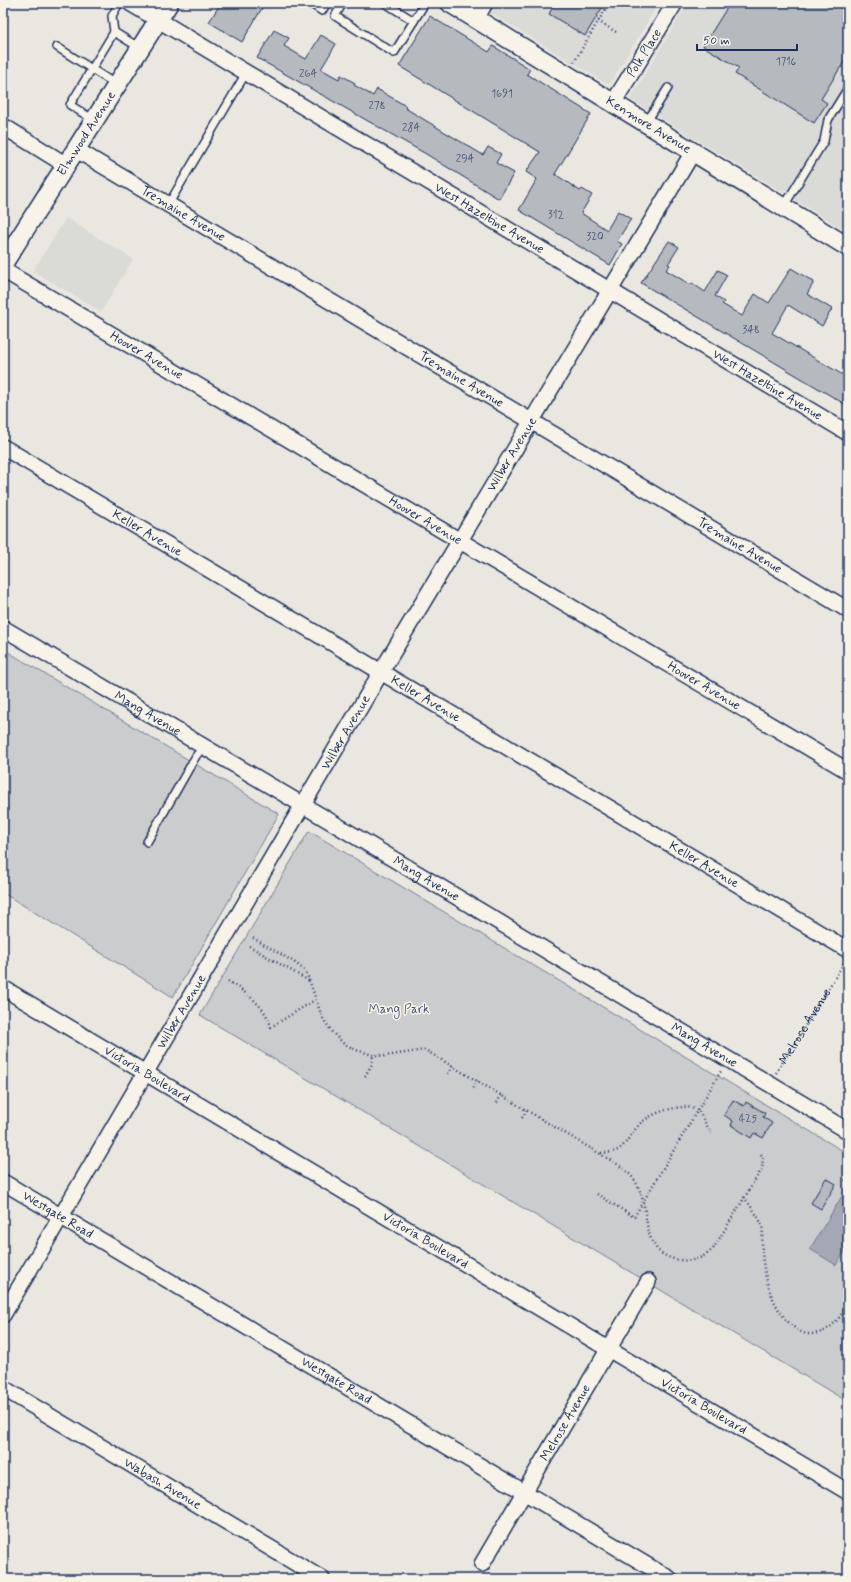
<svg xmlns="http://www.w3.org/2000/svg" width="851" height="1582" viewBox="0 0 851 1582" font-family="Mynerve,sans-serif">
  <style>
    .built { fill: #dadad6 }
    .green { fill: #cbcccd; stroke: #737e96 }
    .water { fill: #a3a8b4; stroke: #6d7892 }
    .building { fill: #b6babf; stroke: #1b2f5e }
    .lines { fill: none; stroke-linecap: round; stroke-linejoin: round }
    .service-casing { stroke: #1b2f5e; stroke-width: 10 }
    .minor-casing { stroke: #1b2f5e; stroke-width: 18 }
    .tertiary-casing { stroke: #1b2f5e; stroke-width: 21 }
    .path { stroke: #1b2f5e; stroke-width: 2.5; stroke-dasharray: 1 3; stroke-linecap: butt }
    .service { stroke: #f7f3e8; stroke-width: 7 }
    .minor { stroke: #f7f3e8; stroke-width: 15 }
    .tertiary { stroke: #f7f3e8; stroke-width: 18 }
    .labels { text-anchor: middle; dominant-baseline: central; stroke-width: 3; stroke-linejoin: round; paint-order: stroke }
    .number-label { font-size: 11px; fill: #425276 }
    .street-label { font-size: 13px; fill: #1b2f5e; stroke: #f7f3e8 }
    .park-label { font-size: 13px; fill: #47567a; stroke: #f7f3e8 }
  </style>
  <rect width="100%" height="100%" fill="#eae7e0"/>
  <filter id="ink" filterUnits="userSpaceOnUse"><feTurbulence type="fractalNoise" baseFrequency=".025" numOctaves="2"/><feDisplacementMap in="SourceGraphic" scale="8" xChannelSelector="R" yChannelSelector="G"/><feConvolveMatrix kernelMatrix="1 2 1 2 8 2 1 2 1" color-interpolation-filters="sRGB"/></filter>
  <g filter="url(#ink)">
    <g class="built">
      <path d="M 494,3 L 659,3 L 609,85 L 489,12 Z"/>
      <path d="M 688,3 L 848,3 L 848,232 L 630,99 Z"/>
      <path d="M 66,218 L 133,259 L 101,312 L 33,271 Z"/>
    </g>
    <g class="green">
      <path d="M 3,649 L 279,814 L 173,997 L 3,893 Z"/>
      <path d="M 309,831 L 848,1154 L 848,1402 L 200,1015 Z"/>
    </g>
    <path class="water" d="M 842,1196 L 848,1199 L 848,1246 L 836,1265 L 810,1249 Z"/>
    <g class="building">
      <path d="M 221,3 L 265,3 L 242,42 L 209,22 Z"/>
      <path d="M 555,3 L 605,3 L 585,36 L 549,14 Z"/>
      <path d="M 730,3 L 848,3 L 848,55 L 821,99 L 827,103 L 814,123 L 735,74 L 739,68 L 703,46 Z"/>
      <path d="M 430,16 L 489,52 L 493,46 L 530,69 L 527,74 L 591,114 L 555,174 L 580,191 L 582,189 L 592,195 L 581,213 L 607,230 L 618,211 L 631,219 L 617,241 L 622,244 L 610,265 L 519,210 L 537,179 L 526,172 L 540,152 L 399,66 Z"/>
      <path d="M 274,30 L 289,38 L 284,46 L 306,59 L 321,35 L 336,44 L 321,69 L 339,79 L 341,75 L 355,83 L 354,85 L 373,96 L 377,89 L 406,106 L 405,108 L 483,155 L 488,147 L 501,154 L 496,163 L 514,173 L 499,199 L 426,154 L 257,58 Z"/>
      <path d="M 669,241 L 679,247 L 668,264 L 670,265 L 666,270 L 691,285 L 692,283 L 705,292 L 718,270 L 727,275 L 715,296 L 724,302 L 722,304 L 742,316 L 755,294 L 769,303 L 791,268 L 814,282 L 807,294 L 832,309 L 822,326 L 788,305 L 772,333 L 848,378 L 848,406 L 641,283 Z"/>
      <path d="M 733,1100 L 744,1106 L 746,1102 L 765,1113 L 763,1117 L 772,1123 L 763,1138 L 754,1133 L 751,1138 L 731,1125 L 733,1121 L 724,1115 Z"/>
      <path d="M 826,1178 L 836,1184 L 821,1209 L 811,1203 Z"/>
    </g>
    <g class="lines">
      <defs>
        <g id="service">
          <path d="M 310,3 L 322,11 L 327,3"/>
          <path d="M 343,3 L 335,16 L 394,53 L 425,3"/>
          <path d="M 385,3 L 414,21"/>
          <path d="M 114,32 L 140,48"/>
          <path d="M 57,47 L 117,85"/>
          <path d="M 94,120 L 70,105 L 114,32 L 112,16 L 119,3"/>
          <path d="M 646,123 L 668,88"/>
          <path d="M 168,205 L 246,73"/>
          <path d="M 784,206 L 824,141 L 828,120 L 848,88"/>
          <path d="M 147,842 L 196,756 L 204,746"/>
        </g>
        <g id="minor">
          <path id="s2" d="M 130,3 L 848,433"/>
          <path d="M 476,19 L 485,3"/>
          <path id="s3" d="M 613,103 L 675,3"/>
          <path d="M 3,126 L 66,165"/>
          <path id="s4" d="M 75,149 L 848,610"/>
          <path id="s5" d="M 3,270 L 848,771"/>
          <path id="s6" d="M 3,447 L 848,950"/>
          <path id="s7" d="M 3,628 L 318,814 L 848,1131"/>
          <path id="s8" d="M 3,988 L 848,1492"/>
          <path id="s9" d="M 3,1182 L 670,1579"/>
          <path id="s10" d="M 3,1315 L 381,672 L 693,152"/>
          <path id="s11" d="M 3,1388 L 322,1579"/>
          <path id="s12" d="M 482,1564 L 648,1282"/>
        </g>
        <g id="tertiary">
          <path id="s13" d="M 450,3 L 848,247"/>
          <path id="s14" d="M 3,264 L 169,3"/>
        </g>
      </defs>
      <use href="#service" class="service-casing"/>
      <use href="#minor" class="minor-casing"/>
      <use href="#tertiary" class="tertiary-casing"/>
      <g class="path">
        <path d="M 598,21 L 616,32"/>
        <path d="M 574,62 L 609,3"/>
        <path d="M 253,938 L 294,962 L 303,969 L 308,977 L 322,1017 L 332,1032 L 343,1043 L 356,1050 L 373,1055 L 385,1056 L 425,1050 L 617,1164 C 627,1171 635,1178 639,1189 C 651,1216 640,1255 680,1260 C 694,1262 703,1258 713,1249 L 762,1169 L 763,1157 L 760,1153"/>
        <path d="M 249,946 L 309,981"/>
        <path d="M 228,981 C 245,992 266,1006 271,1027 L 315,1000"/>
        <path id="s1" d="M 776,1073 L 844,963"/>
        <path d="M 448,1074 L 453,1066"/>
        <path d="M 365,1076 L 372,1064 L 373,1055"/>
        <path d="M 473,1088 L 478,1081"/>
        <path d="M 497,1103 L 501,1095"/>
        <path d="M 522,1118 L 527,1110"/>
        <path d="M 601,1153 C 625,1153 624,1142 638,1126 C 648,1114 671,1107 686,1107 C 690,1107 694,1109 698,1110 L 711,1133"/>
        <path d="M 845,1181 L 848,1176"/>
        <path d="M 597,1194 L 634,1217 L 721,1071"/>
        <path d="M 744,1197 C 749,1204 760,1218 762,1226 C 764,1234 761,1244 762,1253 C 765,1280 771,1305 791,1325 C 796,1329 802,1334 810,1334 C 829,1334 839,1319 848,1304"/>
      </g>
      <use href="#service" class="service"/>
      <use href="#minor" class="minor"/>
      <use href="#tertiary" class="tertiary"/>
    </g>
  </g>
  <g class="labels">
    <g class="number-label">
      <text x="786" y="62">1716</text>
      <text x="308" y="74">264</text>
      <text x="502" y="94">1691</text>
      <text x="377" y="106">278</text>
      <text x="411" y="128">284</text>
      <text x="465" y="159">294</text>
      <text x="556" y="215">312</text>
      <text x="595" y="237">320</text>
      <text x="751" y="330">348</text>
      <text x="748" y="1119">425</text>
    </g>
    <g class="street-label">
      <text stroke="none"><textPath href="#s3" startOffset="59">Polk Place</textPath></text>
      <text stroke="none"><textPath href="#s13" startOffset="233">Kenmore Avenue</textPath></text>
      <text stroke="none"><textPath href="#s14" startOffset="155">Elmwood Avenue</textPath></text>
      <text stroke="none"><textPath href="#s4" startOffset="126">Tremaine Avenue</textPath></text>
      <text stroke="none"><textPath href="#s2" startOffset="419">West Hazeltine Avenue</textPath></text>
      <text stroke="none"><textPath href="#s5" startOffset="167">Hoover Avenue</textPath></text>
      <text stroke="none"><textPath href="#s4" startOffset="450">Tremaine Avenue</textPath></text>
      <text stroke="none"><textPath href="#s2" startOffset="743">West Hazeltine Avenue</textPath></text>
      <text stroke="none"><textPath href="#s10" startOffset="1000">Wilber Avenue</textPath></text>
      <text stroke="none"><textPath href="#s5" startOffset="491">Hoover Avenue</textPath></text>
      <text stroke="none"><textPath href="#s6" startOffset="168">Keller Avenue</textPath></text>
      <text stroke="none"><textPath href="#s4" startOffset="774">Tremaine Avenue</textPath></text>
      <text stroke="none"><textPath href="#s5" startOffset="815">Hoover Avenue</textPath></text>
      <text stroke="none"><textPath href="#s6" startOffset="492">Keller Avenue</textPath></text>
      <text stroke="none"><textPath href="#s7" startOffset="168">Mang Avenue</textPath></text>
      <text stroke="none"><textPath href="#s10" startOffset="676">Wilber Avenue</textPath></text>
      <text stroke="none"><textPath href="#s6" startOffset="816">Keller Avenue</textPath></text>
      <text stroke="none"><textPath href="#s7" startOffset="492">Mang Avenue</textPath></text>
      <text stroke="none"><textPath href="#s10" startOffset="352">Wilber Avenue</textPath></text>
      <text stroke="none"><textPath href="#s1" startOffset="55">Melrose Avenue</textPath></text>
      <text stroke="none"><textPath href="#s7" startOffset="816">Mang Avenue</textPath></text>
      <text stroke="none"><textPath href="#s8" startOffset="168">Victoria Boulevard</textPath></text>
      <text stroke="none"><textPath href="#s9" startOffset="64">Westgate Road</textPath></text>
      <text stroke="none"><textPath href="#s8" startOffset="492">Victoria Boulevard</textPath></text>
      <text stroke="none"><textPath href="#s9" startOffset="388">Westgate Road</textPath></text>
      <text stroke="none"><textPath href="#s8" startOffset="816">Victoria Boulevard</textPath></text>
      <text stroke="none"><textPath href="#s12" startOffset="164">Melrose Avenue</textPath></text>
      <text stroke="none"><textPath href="#s11" startOffset="186">Wabash Avenue</textPath></text>
    </g>
    <g class="park-label">
      <text x="399" y="1009">Mang Park</text>
    </g>
  </g>
  <rect width="851" height="1582" fill="none" stroke="#f7f3e8" stroke-width="16"/>
  <rect x="8" y="8" width="835" height="1566" fill="none" stroke="#1b2f5e" stroke-width="1.5" filter="url(#ink)"/>
  <path d="M697 44v6h100v-6" fill="none" stroke="#1b2f5e" stroke-width="2"/>
  <text x="703" y="44" font-size="12" fill="#1b2f5e" stroke="#f7f3e8" stroke-width="3" paint-order="stroke">50 m</text>
</svg>
